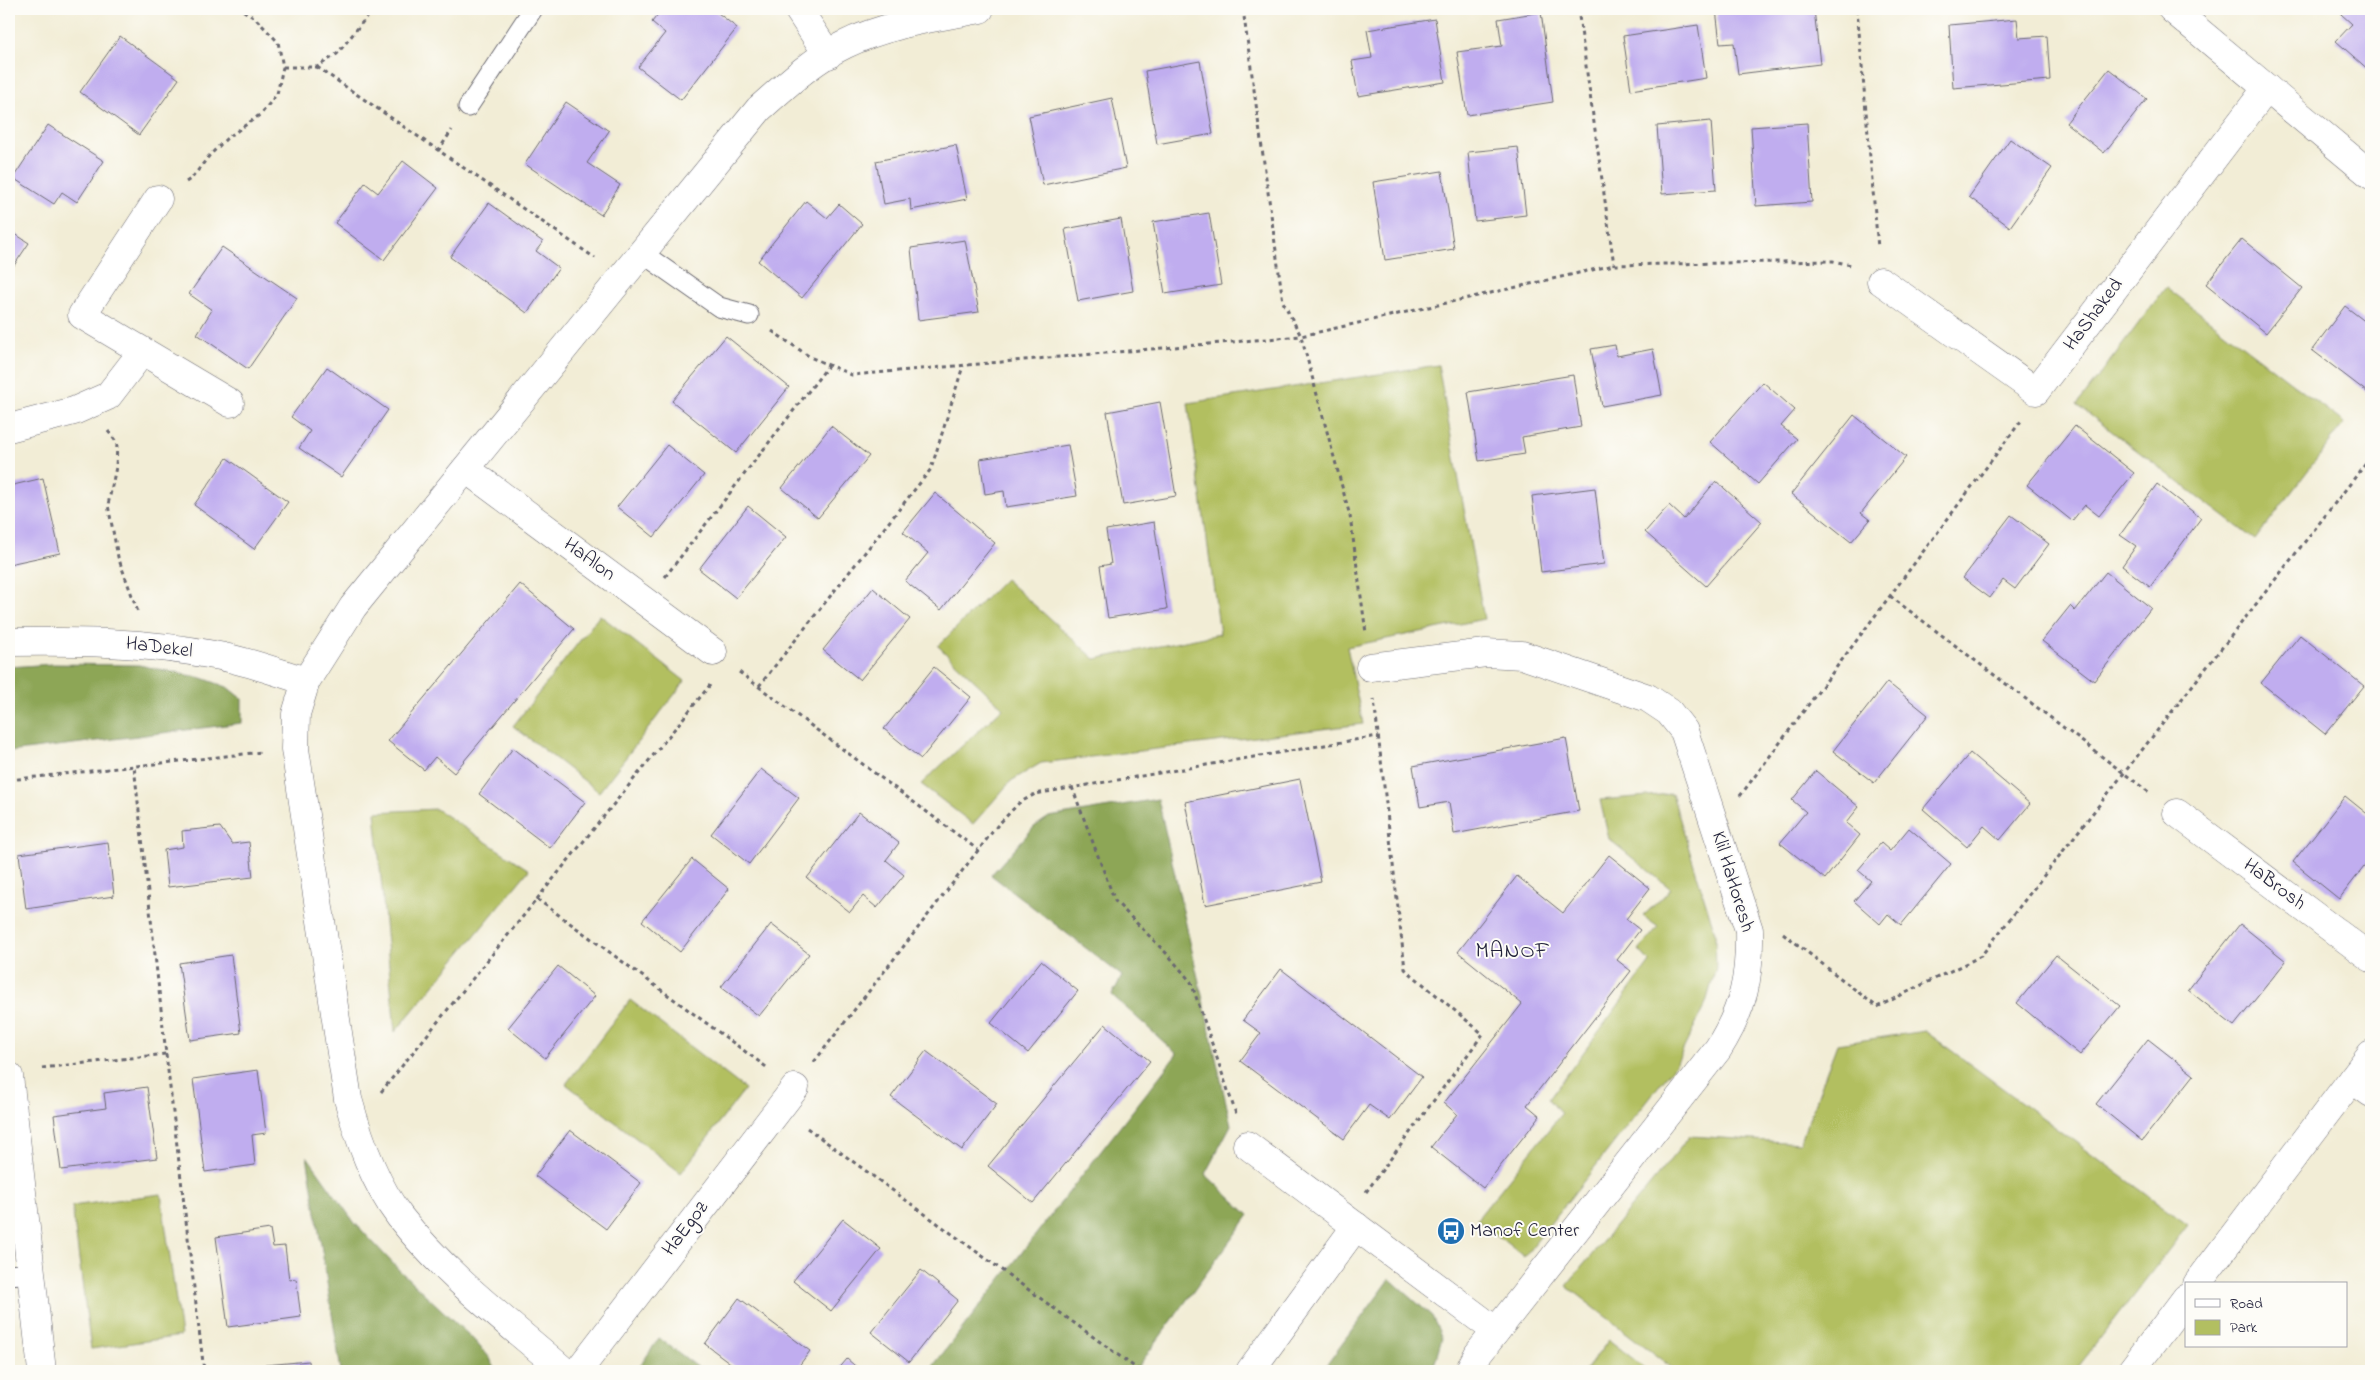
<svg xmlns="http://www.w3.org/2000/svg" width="2380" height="1380" viewBox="0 0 2380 1380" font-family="'Indie Flower',sans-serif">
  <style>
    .green { fill: #b2bf61; stroke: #6a704e }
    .forest { fill: #8da657; stroke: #586449 }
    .building { fill: #c0adef }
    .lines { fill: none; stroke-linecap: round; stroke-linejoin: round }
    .lane-casing { stroke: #6b6971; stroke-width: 21 }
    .street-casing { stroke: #6b6971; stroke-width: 29 }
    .path { stroke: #6b6971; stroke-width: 3; stroke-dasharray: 4 4; stroke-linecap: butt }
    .lane { stroke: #fff; stroke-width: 19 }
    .street { stroke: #fff; stroke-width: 28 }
    .labels { text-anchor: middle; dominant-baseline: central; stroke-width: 4; stroke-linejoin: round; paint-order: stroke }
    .street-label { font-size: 20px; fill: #22223b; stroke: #fdfcf7 }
    .poi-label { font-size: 20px; fill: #22223b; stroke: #fdfcf7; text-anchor: start }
    .quarter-label { font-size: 22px; letter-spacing: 1px; fill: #22223b; stroke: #fdfcf7 }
  </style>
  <rect width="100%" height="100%" fill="#fdfcf7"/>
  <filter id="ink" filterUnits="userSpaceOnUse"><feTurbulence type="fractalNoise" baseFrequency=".02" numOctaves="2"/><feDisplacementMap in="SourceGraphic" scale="10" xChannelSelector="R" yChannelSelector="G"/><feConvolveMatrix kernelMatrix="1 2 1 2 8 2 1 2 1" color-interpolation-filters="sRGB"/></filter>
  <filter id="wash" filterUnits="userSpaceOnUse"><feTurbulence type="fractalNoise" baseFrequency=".0096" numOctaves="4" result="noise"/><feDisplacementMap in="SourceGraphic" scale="20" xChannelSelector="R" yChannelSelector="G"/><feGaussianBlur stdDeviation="1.12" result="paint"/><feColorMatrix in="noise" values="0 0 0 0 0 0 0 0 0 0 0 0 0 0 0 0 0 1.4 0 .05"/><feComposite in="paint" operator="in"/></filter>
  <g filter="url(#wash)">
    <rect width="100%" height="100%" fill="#f2edd6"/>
    <g class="green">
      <path d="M 2166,287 L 2344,423 L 2255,540 L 2077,405 Z"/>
      <path d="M 1438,365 L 1484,619 L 1347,647 L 1363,724 L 1041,763 L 1011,781 L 973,824 L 921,784 L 1003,708 L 938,646 L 1005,579 L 1095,659 L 1220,634 L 1188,403 Z"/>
      <path d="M 600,615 L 685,681 L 599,792 L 513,726 Z"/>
      <path d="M 1672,794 L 1715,933 L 1716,968 L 1706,1003 L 1676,1064 L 1524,1257 L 1477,1219 L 1561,1114 L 1549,1099 L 1650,962 L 1639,950 L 1658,927 L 1643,916 L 1671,889 L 1609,839 L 1600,800 Z"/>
      <path d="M 436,809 L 529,870 L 395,1032 L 375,812 Z"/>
      <path d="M 630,1000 L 745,1089 L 681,1173 L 566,1084 Z"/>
      <path d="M 1925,1031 L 2188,1225 L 2075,1371 L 1676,1371 L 1566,1286 L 1690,1136 L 1800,1143 L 1837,1044 Z"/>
      <path d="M 161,1194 L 181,1336 L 91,1349 L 72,1206 Z"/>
      <path d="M 1609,1340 L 1649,1371 L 1585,1371 Z"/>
    </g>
    <g class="forest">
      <path d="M 52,664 L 139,665 L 202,678 L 227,687 L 242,699 L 242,723 L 9,752 L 9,667 Z"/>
      <path d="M 1158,799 L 1231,1125 L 1205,1174 L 1249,1215 L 1135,1371 L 929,1371 L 1177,1054 L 1112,995 L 1122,976 L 991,875 L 1034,827 L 1049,817 Z"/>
      <path d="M 307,1156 L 354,1222 L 399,1270 L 472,1338 L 490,1358 L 495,1371 L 341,1371 Z"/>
      <path d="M 1390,1279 L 1432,1316 L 1442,1338 L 1435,1362 L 1429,1371 L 1322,1371 Z"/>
      <path d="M 659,1338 L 703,1371 L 638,1371 L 640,1366 Z"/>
    </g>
    <g id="blocks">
      <g class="building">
        <path d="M 662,9 L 713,9 L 737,28 L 681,100 L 638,67 L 665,33 L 652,22 Z"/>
        <path d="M 1716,9 L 1814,9 L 1820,64 L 1738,74 L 1734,43 L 1720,44 Z"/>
        <path d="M 2346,9 L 2371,9 L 2371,72 L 2336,41 L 2352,24 L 2341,14 Z"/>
        <path d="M 1541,12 L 1553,102 L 1467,115 L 1457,52 L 1502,46 L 1498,19 Z"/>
        <path d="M 1435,19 L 1445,82 L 1358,96 L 1352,61 L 1372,58 L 1367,30 Z"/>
        <path d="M 2017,19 L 2019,38 L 2047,36 L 2050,80 L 1953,88 L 1949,25 Z"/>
        <path d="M 1698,25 L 1706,78 L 1631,90 L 1623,36 Z"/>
        <path d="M 120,36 L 179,79 L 139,135 L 80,92 Z"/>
        <path d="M 1200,61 L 1213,134 L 1157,144 L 1145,71 Z"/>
        <path d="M 2109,69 L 2147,99 L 2104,153 L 2066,123 Z"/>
        <path d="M 1112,98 L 1126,168 L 1043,185 L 1029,116 Z"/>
        <path d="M 566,102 L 609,131 L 587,163 L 620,185 L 601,215 L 525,164 Z"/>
        <path d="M 1711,121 L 1716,190 L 1662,194 L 1657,126 Z"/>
        <path d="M 1807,123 L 1812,202 L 1756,206 L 1751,127 Z"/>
        <path d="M 48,125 L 104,161 L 77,202 L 62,192 L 54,204 L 13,178 Z"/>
        <path d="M 2010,139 L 2052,168 L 2010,227 L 1969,197 Z"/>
        <path d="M 956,145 L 967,199 L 911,210 L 910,199 L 884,204 L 876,161 Z"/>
        <path d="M 1518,147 L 1526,215 L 1475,221 L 1468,152 Z"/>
        <path d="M 403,161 L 438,188 L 384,260 L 335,223 L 365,183 L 378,193 Z"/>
        <path d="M 1442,171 L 1454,249 L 1385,260 L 1373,182 Z"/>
        <path d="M 806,201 L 827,218 L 839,204 L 862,224 L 802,298 L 758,261 Z"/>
        <path d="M 489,203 L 543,242 L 536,251 L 559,268 L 527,313 L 450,257 Z"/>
        <path d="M 1209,213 L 1221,285 L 1165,294 L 1153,222 Z"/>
        <path d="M 1121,219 L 1133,291 L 1078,301 L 1065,229 Z"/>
        <path d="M 9,230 L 29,243 L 9,273 Z"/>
        <path d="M 2242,239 L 2302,288 L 2266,333 L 2206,284 Z"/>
        <path d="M 965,240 L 979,312 L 918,320 L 911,248 Z"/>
        <path d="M 222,247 L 297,298 L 248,369 L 197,334 L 212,310 L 189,294 Z"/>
        <path d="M 2345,306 L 2371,326 L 2371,395 L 2312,350 Z"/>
        <path d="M 726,336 L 789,387 L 736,453 L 672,401 Z"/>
        <path d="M 1615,345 L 1617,356 L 1653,349 L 1662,395 L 1602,406 L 1591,349 Z"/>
        <path d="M 327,367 L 388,410 L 341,477 L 299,448 L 310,431 L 291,417 Z"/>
        <path d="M 1573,375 L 1581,427 L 1522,437 L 1525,454 L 1479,461 L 1468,392 Z"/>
        <path d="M 1763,382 L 1795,410 L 1781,426 L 1797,439 L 1758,484 L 1710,442 Z"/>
        <path d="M 1160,402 L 1176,496 L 1123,505 L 1107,412 Z"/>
        <path d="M 1854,415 L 1906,457 L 1861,513 L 1870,520 L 1851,542 L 1791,494 Z"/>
        <path d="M 831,426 L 869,456 L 818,518 L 782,488 Z"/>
        <path d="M 2075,426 L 2134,473 L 2099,516 L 2085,505 L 2072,521 L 2027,485 Z"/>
        <path d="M 667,445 L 704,475 L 654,537 L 617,507 Z"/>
        <path d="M 1068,445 L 1077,496 L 1006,507 L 1004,491 L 985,494 L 980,459 Z"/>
        <path d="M 227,458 L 288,502 L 254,549 L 194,505 Z"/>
        <path d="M 43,478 L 60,553 L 9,564 L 9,486 Z"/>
        <path d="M 1716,481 L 1762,522 L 1706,586 L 1645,532 L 1669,505 L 1684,519 Z"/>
        <path d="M 2157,484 L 2201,518 L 2150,587 L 2122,566 L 2136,546 L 2120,535 Z"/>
        <path d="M 1595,488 L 1604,564 L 1541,572 L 1532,496 Z"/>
        <path d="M 935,493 L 995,543 L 941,610 L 905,581 L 928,553 L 903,532 Z"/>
        <path d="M 748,506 L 786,537 L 736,598 L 699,569 Z"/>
        <path d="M 2011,515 L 2049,544 L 2015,589 L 2003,580 L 1990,598 L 1963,578 Z"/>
        <path d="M 1154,522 L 1167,609 L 1108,618 L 1100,566 L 1111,564 L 1106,530 Z"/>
        <path d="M 2106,572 L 2151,608 L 2094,681 L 2042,641 L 2070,606 L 2075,611 Z"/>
        <path d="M 520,584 L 574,629 L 454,773 L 435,757 L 424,770 L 388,741 Z"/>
        <path d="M 873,588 L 910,619 L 860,680 L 823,650 Z"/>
        <path d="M 2300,635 L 2364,686 L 2325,734 L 2261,683 Z"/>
        <path d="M 934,667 L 971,697 L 921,759 L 884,729 Z"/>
        <path d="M 1887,682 L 1928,715 L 1874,783 L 1833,751 Z"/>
        <path d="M 1566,738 L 1579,811 L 1454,834 L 1449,802 L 1420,807 L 1413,766 Z"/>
        <path d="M 513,748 L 585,802 L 550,848 L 479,794 Z"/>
        <path d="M 1970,753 L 2030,804 L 2000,840 L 1984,826 L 1967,847 L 1923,809 Z"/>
        <path d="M 761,769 L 799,798 L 749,864 L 711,834 Z"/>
        <path d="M 1816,771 L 1859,807 L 1846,823 L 1860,835 L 1825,879 L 1780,843 L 1806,812 L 1792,800 Z"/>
        <path d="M 1300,779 L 1321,882 L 1205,905 L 1185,802 Z"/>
        <path d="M 2345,796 L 2371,817 L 2371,858 L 2339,899 L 2293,862 Z"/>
        <path d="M 859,812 L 899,843 L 886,860 L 904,875 L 877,908 L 863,896 L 850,912 L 807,878 Z"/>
        <path d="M 220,827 L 232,844 L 249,842 L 253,877 L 168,887 L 164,850 L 183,847 L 182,831 Z"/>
        <path d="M 1909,828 L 1951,864 L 1901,925 L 1888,914 L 1880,924 L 1854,901 L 1871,881 L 1858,870 L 1881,843 L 1890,851 Z"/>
        <path d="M 108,842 L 114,896 L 26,909 L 19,854 Z"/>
        <path d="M 1609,855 L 1650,888 L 1626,919 L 1640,930 L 1617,960 L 1631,971 L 1527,1105 L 1540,1116 L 1483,1188 L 1431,1147 L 1457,1114 L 1444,1103 L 1522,1004 L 1458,952 L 1517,876 L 1563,913 Z"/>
        <path d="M 692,859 L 729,889 L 680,952 L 642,921 Z"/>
        <path d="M 771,924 L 809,954 L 759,1016 L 721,987 Z"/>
        <path d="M 2240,924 L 2286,961 L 2234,1026 L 2188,990 Z"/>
        <path d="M 231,955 L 241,1033 L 190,1040 L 179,963 Z"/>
        <path d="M 2056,955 L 2120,1006 L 2080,1055 L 2017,1003 Z"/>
        <path d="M 1041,961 L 1078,991 L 1028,1053 L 991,1023 Z"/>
        <path d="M 558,966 L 595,996 L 545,1058 L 508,1028 Z"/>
        <path d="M 1281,969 L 1422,1077 L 1390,1120 L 1369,1105 L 1344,1139 L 1240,1061 L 1261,1033 L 1243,1020 Z"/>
        <path d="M 1105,1024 L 1150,1061 L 1033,1203 L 988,1166 Z"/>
        <path d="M 2148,1039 L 2194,1075 L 2142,1141 L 2096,1104 Z"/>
        <path d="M 926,1051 L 997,1104 L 962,1150 L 891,1097 Z"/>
        <path d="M 258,1070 L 266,1133 L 252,1135 L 255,1165 L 205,1172 L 193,1079 Z"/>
        <path d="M 147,1087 L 157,1158 L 61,1170 L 54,1115 L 106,1108 L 104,1093 Z"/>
        <path d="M 570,1130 L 641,1183 L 606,1229 L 535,1176 Z"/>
        <path d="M 843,1219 L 881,1249 L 831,1311 L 793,1281 Z"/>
        <path d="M 270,1229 L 273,1247 L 285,1246 L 289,1280 L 296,1279 L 301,1317 L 228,1327 L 216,1237 Z"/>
        <path d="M 921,1270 L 958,1300 L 909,1362 L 871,1332 Z"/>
        <path d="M 739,1298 L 810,1351 L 795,1371 L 741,1371 L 705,1344 Z"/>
        <path d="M 847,1359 L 861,1371 L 837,1371 Z"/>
        <path d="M 309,1361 L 310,1371 L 245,1371 L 244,1367 Z"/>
      </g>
    </g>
  </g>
  <g filter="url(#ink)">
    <use href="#blocks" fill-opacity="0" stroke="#6b6971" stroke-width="1"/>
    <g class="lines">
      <defs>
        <g id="lane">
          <path d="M 468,107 L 533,9"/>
          <path d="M 642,253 L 719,307 L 749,315"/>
          <path d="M 9,1275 L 31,1273"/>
        </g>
        <g id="street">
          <path d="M 798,9 L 828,55"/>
          <path d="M 2172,9 L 2371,175"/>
          <path d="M 158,199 L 82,315 L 230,403"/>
          <path d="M 1881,281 L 2036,391 L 2267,88"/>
          <path d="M 9,428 L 74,411 L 108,396 L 142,352"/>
          <path d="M 466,469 L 713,652"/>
          <path d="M 9,642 C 78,641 146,642 214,655 C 245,660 276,672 306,681"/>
          <path d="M 1370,667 L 1486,653 L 1522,655 L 1648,698 L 1669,712 L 1684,731 L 1749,930 C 1750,977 1744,1008 1718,1049 L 1478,1354 L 1469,1371"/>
          <path d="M 2177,813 L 2371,958"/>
          <path d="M 9,1076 L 42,1371"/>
          <path d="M 2352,1079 L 2371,1093"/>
          <path d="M 1247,1145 L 1496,1331"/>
          <path d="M 2197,1284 L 2371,1054"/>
          <path d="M 564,1371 C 508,1322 446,1276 400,1217 C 374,1183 359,1139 348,1099 L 295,749 L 296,714 L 306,681 L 353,607 L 759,109 C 785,86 812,60 844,45 C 886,24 935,18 980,9"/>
          <path d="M 578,1371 L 795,1088"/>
          <path d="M 1250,1371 L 1356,1226"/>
          <path d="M 2131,1371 L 2186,1298"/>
        </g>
      </defs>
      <use href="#lane" class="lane-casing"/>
      <use href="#street" class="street-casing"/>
      <g class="path">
        <path d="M 1243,9 L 1283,302 L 1301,336 L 1350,516 L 1366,633"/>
        <path d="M 1578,9 L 1614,265"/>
        <path d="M 1857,9 L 1878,248"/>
        <path d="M 283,67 L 317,67 L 337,54 L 373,9"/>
        <path d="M 317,67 L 595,258"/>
        <path d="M 438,151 L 452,130"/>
        <path d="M 186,182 L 192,178 L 209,156 L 226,139 L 261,114 L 277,94 L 283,67 L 278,42 L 256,19 L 241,9"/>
        <path d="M 772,331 L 810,357 L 852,375 L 1301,336 L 1614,265 L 1833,261 L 1851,265"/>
        <path d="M 108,431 L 117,443 L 116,467 L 108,505 L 118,557 L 138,612"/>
        <path d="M 665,577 L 828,366"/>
        <path d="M 1890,596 L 2150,793"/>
        <path d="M 739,672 L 978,850"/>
        <path d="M 759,686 L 931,469 L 963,366"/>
        <path d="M 9,780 L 262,752"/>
        <path d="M 1072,787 L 1115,901 L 1169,956 L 1191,982 L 1236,1114"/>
        <path d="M 1740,796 L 2021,421"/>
        <path d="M 537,899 L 769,1069"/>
        <path d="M 1783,933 L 1877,1007 L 1981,956 L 2371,457"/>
        <path d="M 166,1054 L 204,1371"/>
        <path d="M 814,1062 L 997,826 L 1019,803 L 1035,794 L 1378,736"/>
        <path d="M 42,1068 L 166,1054 L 134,766"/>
        <path d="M 381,1092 L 710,685"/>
        <path d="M 807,1128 L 1140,1371"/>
        <path d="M 1366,1192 L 1483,1034 L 1405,969 L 1374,699"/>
      </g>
      <use href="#lane" class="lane"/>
      <use href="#street" class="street"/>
    </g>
  </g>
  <defs>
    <symbol id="bus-disc" viewBox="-11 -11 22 22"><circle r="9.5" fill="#1f6fb2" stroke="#fdfcf7"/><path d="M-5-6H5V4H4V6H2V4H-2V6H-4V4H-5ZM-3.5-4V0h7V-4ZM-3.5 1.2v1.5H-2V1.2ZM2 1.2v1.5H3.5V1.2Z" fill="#fff"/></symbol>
  </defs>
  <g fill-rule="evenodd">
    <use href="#bus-disc" x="1435" y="1215" width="32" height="32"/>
  </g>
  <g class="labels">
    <g class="street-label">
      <text transform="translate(2094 315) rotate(-53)">HaShaked</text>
      <text transform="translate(589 560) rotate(36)">HaAlon</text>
      <text transform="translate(159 648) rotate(7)">HaDekel</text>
      <text transform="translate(1732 882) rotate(73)">Klil HaHoresh</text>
      <text transform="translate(2274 885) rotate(37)">HaBrosh</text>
      <text transform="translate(686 1229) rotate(-53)">HaEgoz</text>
    </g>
    <g class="poi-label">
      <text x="1470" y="1231">Manof Center</text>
    </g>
    <g class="quarter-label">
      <text x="1513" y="952">MANOF</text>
    </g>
  </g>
  <rect width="2380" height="1380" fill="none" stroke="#fdfcf7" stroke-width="30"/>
  <rect x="2185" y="1282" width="162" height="65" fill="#fdfcf7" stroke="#a5a5ac"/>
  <rect x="2195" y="1299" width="25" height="8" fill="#ffffff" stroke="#a5a5ac"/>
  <text x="2230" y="1308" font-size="15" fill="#22223b">Road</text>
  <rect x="2195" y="1320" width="25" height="15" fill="#b2bf61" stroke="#a5a5ac"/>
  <text x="2230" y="1332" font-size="15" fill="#22223b">Park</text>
</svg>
